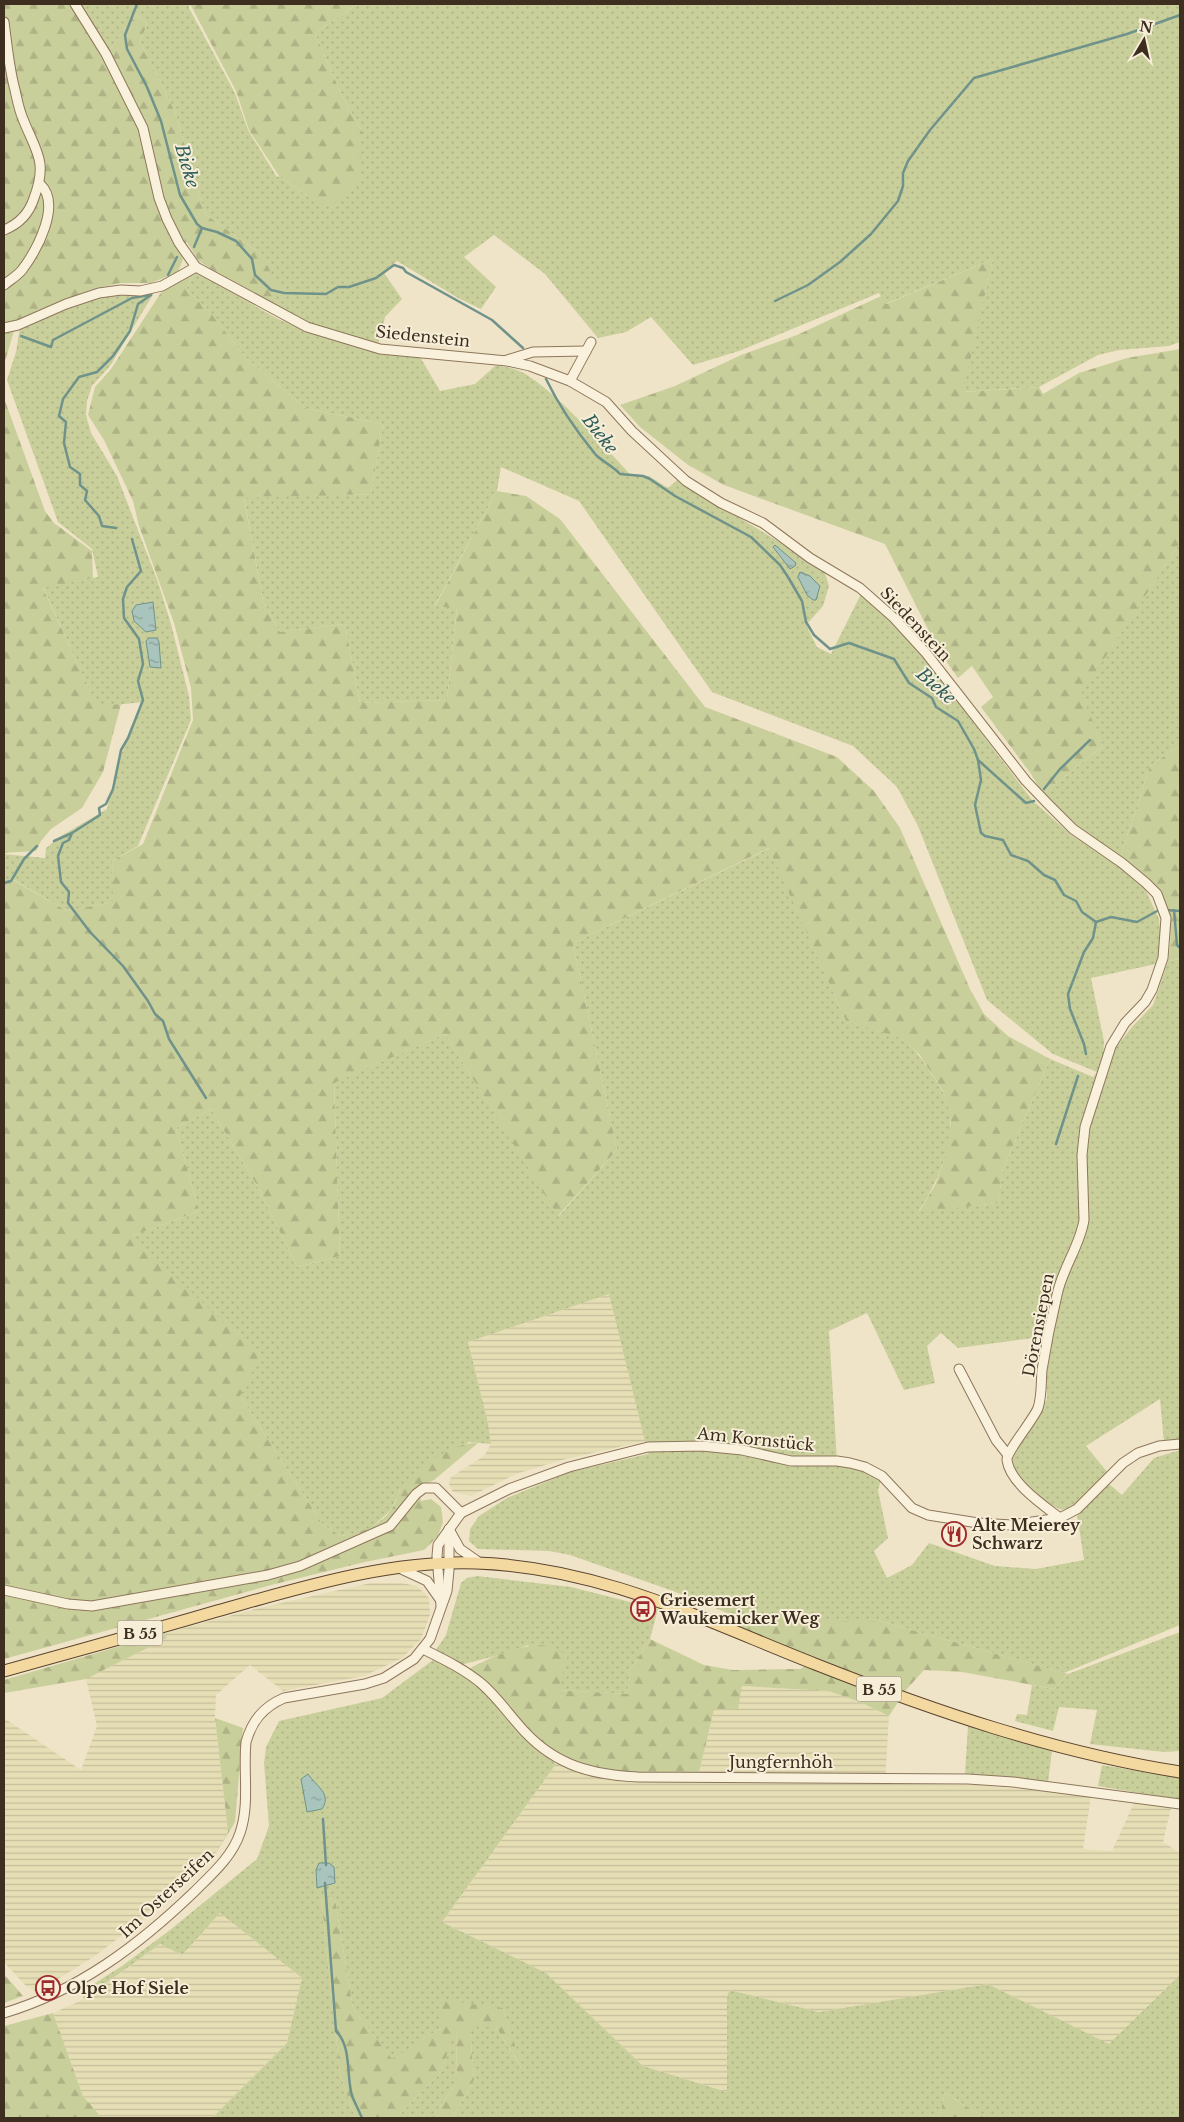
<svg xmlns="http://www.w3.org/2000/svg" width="1184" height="2122" viewBox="0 0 1184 2122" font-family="'Libre Baskerville',serif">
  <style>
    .farmland { fill: url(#farmland-rules) }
    .grass { fill: url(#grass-dots) }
    .forest { fill: url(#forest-firs) }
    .water { fill: url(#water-ripples); stroke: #6f938a }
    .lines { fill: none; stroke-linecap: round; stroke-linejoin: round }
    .stream { stroke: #6f938a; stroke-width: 2.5 }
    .minor-casing { stroke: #8d765c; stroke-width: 11 }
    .major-casing { stroke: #5b4430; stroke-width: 13 }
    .minor { stroke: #faf1dc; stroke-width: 9 }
    .major { stroke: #f3d9a0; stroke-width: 11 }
    .labels { text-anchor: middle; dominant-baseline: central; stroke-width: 4; stroke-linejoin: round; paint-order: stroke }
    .shield { fill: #f7eed8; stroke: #756857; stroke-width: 1 }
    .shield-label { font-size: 15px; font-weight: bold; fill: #3d2e20 }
    .street-label { font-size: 16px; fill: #3d2e20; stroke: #f7eed8 }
    .poi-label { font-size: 16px; font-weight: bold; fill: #3d2e20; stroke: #f7eed8; text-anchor: start }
    .water-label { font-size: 18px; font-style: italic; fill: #2f5d5a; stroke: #f7eed8 }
  </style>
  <defs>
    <pattern id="farmland-rules" width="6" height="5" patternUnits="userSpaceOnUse" patternTransform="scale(1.25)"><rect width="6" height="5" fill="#e6deb5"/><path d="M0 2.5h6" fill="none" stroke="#c6bf9b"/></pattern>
    <pattern id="grass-dots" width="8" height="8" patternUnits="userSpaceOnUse" patternTransform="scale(1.25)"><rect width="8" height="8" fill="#c9cf9b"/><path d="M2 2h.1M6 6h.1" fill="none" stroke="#aeb285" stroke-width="1.8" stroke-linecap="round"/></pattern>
    <pattern id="forest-firs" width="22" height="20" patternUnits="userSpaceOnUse" patternTransform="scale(1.25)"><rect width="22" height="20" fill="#c9cf9b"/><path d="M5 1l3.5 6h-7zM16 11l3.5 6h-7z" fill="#aeb285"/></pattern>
    <pattern id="water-ripples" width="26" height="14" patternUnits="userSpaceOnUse" patternTransform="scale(1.25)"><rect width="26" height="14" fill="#a9c4bc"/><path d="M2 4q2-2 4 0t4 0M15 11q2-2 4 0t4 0" fill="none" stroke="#8ba098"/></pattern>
  </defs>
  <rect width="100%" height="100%" fill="#f0e4c8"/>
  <g class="farmland">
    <path d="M 609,1294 L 645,1441 L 562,1460 L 516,1474 L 471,1496 L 453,1492 L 449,1484 L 451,1477 L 484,1456 L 491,1444 L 488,1423 L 468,1342 Z"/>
    <path d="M 371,1583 L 401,1583 L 417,1586 L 429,1598 L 430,1615 L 421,1639 L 402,1658 L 364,1676 L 283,1691 L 250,1665 L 216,1695 L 215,1718 L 228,1832 L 217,1852 L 172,1897 L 95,1956 L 37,1992 L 26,1986 L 4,1962 L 4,1718 L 81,1770 L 97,1726 L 86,1679 L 167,1638 L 165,1633 L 263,1607 Z"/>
    <path d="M 742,1686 L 830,1691 L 860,1702 L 889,1716 L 885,1784 L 976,1785 L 1091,1796 L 1083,1849 L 1112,1851 L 1134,1803 L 1171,1808 L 1163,1842 L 1180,1853 L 1180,1975 L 1109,2045 L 988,1984 L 819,2012 L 729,1990 L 727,1999 L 727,2092 L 643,2066 L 546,1973 L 442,1922 L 556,1764 L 578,1773 L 613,1780 L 697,1781 L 714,1710 Z"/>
    <path d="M 220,1913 L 302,1978 L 287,2043 L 212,2118 L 102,2118 L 83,2096 L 53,2013 L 84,1999 L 160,1944 L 182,1955 Z"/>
  </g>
  <g class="grass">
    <path d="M 81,4 L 190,4 L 189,8 L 235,93 L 248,130 L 277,177 L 279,176 L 309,197 L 362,131 L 342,96 L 315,33 L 358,4 L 1180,4 L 1180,342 L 1169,346 L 1119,350 L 1098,355 L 1039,387 L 962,392 L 993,259 L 885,304 L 879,293 L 739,351 L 693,365 L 651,317 L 626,332 L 598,338 L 545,274 L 494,235 L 464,257 L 496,287 L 481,309 L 458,298 L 397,261 L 384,273 L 402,299 L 385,317 L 378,345 L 311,325 L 271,303 L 261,254 L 205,214 L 175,112 L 140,42 L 147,24 L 136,14 L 108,52 Z"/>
    <path d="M 195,272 L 278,319 L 307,330 L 380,354 L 420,357 L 440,391 L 475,384 L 495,366 C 501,366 508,367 514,369 C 545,378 607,450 632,476 L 649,476 L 668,488 L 677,480 L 781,543 L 825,573 L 829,586 L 823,606 L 806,625 L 817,647 L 831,654 L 862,592 L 923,656 L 1032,800 L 1070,834 L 1123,870 L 1145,889 L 1159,919 L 1161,941 L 1156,964 L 1091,978 L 1104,1041 L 1103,1064 L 1132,1027 L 1153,1005 L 1168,961 L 1180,959 L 1180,1442 L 1164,1443 L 1160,1399 L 1086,1446 L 1108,1473 L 1075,1507 L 1062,1510 L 1039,1499 L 1015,1470 L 1012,1456 L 1034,1423 L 1047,1399 L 1046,1347 L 1033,1338 L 958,1348 L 941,1333 L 927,1346 L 935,1383 L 904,1390 L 867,1313 L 829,1331 L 837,1461 L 882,1476 L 878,1490 L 888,1538 L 874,1551 L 887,1578 L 912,1565 L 929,1543 L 995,1566 L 1036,1569 L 1084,1560 L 1077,1514 L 1108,1483 L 1122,1495 L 1154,1458 L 1180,1450 L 1180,1625 L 1064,1673 L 880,1621 L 747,1621 L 673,1591 L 570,1555 L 549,1551 L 478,1549 L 469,1541 L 470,1529 L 479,1516 L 507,1498 L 570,1472 L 648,1454 L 609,1294 L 468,1342 L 488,1423 L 491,1444 L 469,1442 L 400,1490 L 391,1510 L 371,1528 L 358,1533 L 341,1536 L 323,1525 L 240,1396 L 132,1236 L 199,1211 L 176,1128 L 211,1109 L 258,1187 L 297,1267 L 340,1256 L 334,1082 L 445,1034 L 559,1216 L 617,1150 L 573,943 L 770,848 L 846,1021 C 860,1025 890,1031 901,1038 C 913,1046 921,1058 929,1070 C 936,1081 946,1094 949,1107 C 956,1143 938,1181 919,1211 L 998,1203 L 1003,1169 L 1050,1059 L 1093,1077 L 1097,1072 L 1053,1054 L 987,1000 L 918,826 L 897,787 L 853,746 L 712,692 L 579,501 L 501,467 L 497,491 L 435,605 L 457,607 L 447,700 L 360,703 L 345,624 L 280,632 L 263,601 L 244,497 L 371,494 L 383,424 L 305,408 L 245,357 L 210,312 L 186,289 Z"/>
    <path d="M 154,293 L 110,366 L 92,386 L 87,401 L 86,415 L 91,433 L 117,476 L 158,582 L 171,624 L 189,696 L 191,720 L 138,846 L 112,861 L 114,902 L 67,911 L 11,878 L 4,883 L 4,854 L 45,858 L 46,848 L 61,836 L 107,809 L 121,755 L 143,702 L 97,707 L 43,587 L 98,577 L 92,549 L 58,522 L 7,380 L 16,352 L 20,327 C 47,316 74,303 103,297 C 120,294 137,296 154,293 Z"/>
    <path d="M 1180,543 L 1180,745 L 1150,766 L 1120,858 L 1075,829 L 1043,794 L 1103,746 L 1080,694 Z"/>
    <path d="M 477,1576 L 571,1587 L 658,1609 L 650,1639 L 630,1670 L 628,1694 L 558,1690 L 528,1645 L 511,1652 L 460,1665 L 436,1650 L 446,1635 L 461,1583 L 467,1578 Z"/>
    <path d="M 1180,1632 L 1180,1751 L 1164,1752 L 1090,1744 L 1097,1710 L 1059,1707 L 1053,1731 L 1015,1721 L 1017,1714 L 1027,1715 L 1032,1685 L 1054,1689 L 1068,1674 Z"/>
    <path d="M 433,1660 C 449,1668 467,1675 480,1688 C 507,1714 525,1740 556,1764 L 442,1922 L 546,1973 L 643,2066 L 727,2092 L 727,1999 L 729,1990 L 819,2012 L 988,1984 L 1109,2044 L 1180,1975 L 1180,2118 L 985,2118 L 945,2093 L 939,2118 L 452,2118 L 474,2080 L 470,2027 L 496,2027 L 521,2067 L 503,2008 L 441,2028 L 392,2060 L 353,2008 L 335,1899 L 321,1898 L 340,2074 L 355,2118 L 212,2118 L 287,2043 L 302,1978 L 220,1913 L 182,1955 L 160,1944 L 84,1999 L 81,1992 L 122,1966 L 170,1930 L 257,1859 L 269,1826 L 264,1763 L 266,1747 L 279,1721 L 382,1698 Z"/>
    <path d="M 968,1726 L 1052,1750 L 1048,1783 L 965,1774 Z"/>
    <path d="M 1102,1765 L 1180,1778 L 1180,1800 L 1098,1786 Z"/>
    <path d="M 456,2025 L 457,2082 L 432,2118 L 396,2118 L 441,2072 Z"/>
  </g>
  <g class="forest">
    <path d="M 4,4 L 74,4 L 101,57 L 108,52 L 136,14 L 147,24 L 140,42 L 175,112 L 205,214 L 261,254 L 280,289 L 271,303 L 213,271 L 198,260 L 187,242 L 178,248 L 183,259 L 178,272 L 151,283 L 120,283 L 90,290 L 50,306 L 16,324 L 4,365 Z"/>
    <path d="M 190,4 L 358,4 L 315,33 L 342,96 L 362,131 L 359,180 L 331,207 L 309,197 L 279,176 L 249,130 L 236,91 Z"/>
    <path d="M 993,259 L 963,392 L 1039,387 L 1043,394 L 1079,373 L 1127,358 L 1180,349 L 1180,543 L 1081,694 L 1103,746 L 1043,794 L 1031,774 L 981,707 L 993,697 L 972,666 L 958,678 L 939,651 L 885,544 L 724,485 L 688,465 L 640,427 L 620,405 L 675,386 L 741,355 L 797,335 L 881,296 L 886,304 Z"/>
    <path d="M 195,272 L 186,289 L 210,312 L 245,357 L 305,408 L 383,424 L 371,494 L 244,498 L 263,601 L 280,632 L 345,624 L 360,703 L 447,700 L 457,608 L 435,606 L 497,491 L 526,496 L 560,519 L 705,707 L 837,757 L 874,791 L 900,828 L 970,989 L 984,1014 L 1008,1036 L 1050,1059 L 1003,1169 L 998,1203 L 919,1212 L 935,1185 L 944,1161 L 951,1123 L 948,1105 L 943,1091 L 919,1054 L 901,1038 L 846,1021 L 769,848 L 573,943 L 617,1150 L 558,1216 L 445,1034 L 334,1083 L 340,1256 L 297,1267 L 258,1187 L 211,1109 L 176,1128 L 199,1211 L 132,1236 L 260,1357 L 240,1396 L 323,1525 L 341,1536 C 360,1533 378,1527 391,1510 C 396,1504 396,1495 401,1489 C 415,1470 453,1441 478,1443 L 434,1480 L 419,1487 L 421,1501 L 431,1499 L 441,1507 L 443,1522 L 438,1536 L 424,1550 L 365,1562 L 275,1584 L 4,1659 L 4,883 L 10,878 L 67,911 L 113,902 L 112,861 L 143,844 L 193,720 L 191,688 L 174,623 L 139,526 L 133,501 L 104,440 L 88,415 L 95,387 L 111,369 L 164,288 Z"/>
    <path d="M 4,398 L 45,511 L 54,523 L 92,551 L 93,578 L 43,588 L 97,706 L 121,704 L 103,772 L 82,808 L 51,829 L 41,841 L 36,851 L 4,853 Z"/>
    <path d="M 1180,745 L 1180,959 L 1168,961 C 1178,905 1156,893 1120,858 L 1150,766 Z"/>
    <path d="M 747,1621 L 880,1621 L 1068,1674 L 1054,1689 L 962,1672 L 924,1670 L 906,1690 L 889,1716 L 860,1702 L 829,1691 L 742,1686 L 738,1709 L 714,1710 L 697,1781 C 646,1781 603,1786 556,1764 L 561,1756 L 526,1728 L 469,1669 C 486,1659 527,1641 547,1646 C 554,1648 561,1652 568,1655 L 558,1690 L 628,1694 L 630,1670 L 650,1639 L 704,1665 L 733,1670 L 800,1669 L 811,1663 L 726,1627 Z"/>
    <path d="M 165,1633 L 167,1638 L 86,1679 L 4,1693 L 4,1680 Z"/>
    <path d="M 215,1718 L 243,1728 L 235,1822 L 217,1852 L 228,1832 Z"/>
    <path d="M 321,1898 L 335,1899 L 353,2008 L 392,2059 L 441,2028 L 442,2000 L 503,2008 L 523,2070 L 496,2027 L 470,2027 L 474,2080 L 452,2118 L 432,2118 L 457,2082 L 456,2027 L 441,2072 L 396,2118 L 355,2118 L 340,2074 Z"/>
    <path d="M 4,1974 L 23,1996 L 4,2003 Z"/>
    <path d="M 53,2013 L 83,2096 L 102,2118 L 4,2118 L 4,2026 Z"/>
    <path d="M 945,2093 L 985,2118 L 939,2118 Z"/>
  </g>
  <g class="water">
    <path d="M 775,545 L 796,563 L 795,566 L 790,569 L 773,547 Z"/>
    <path d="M 800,572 L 810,576 L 820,586 L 816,600 L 813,600 L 807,595 L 798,577 Z"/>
    <path d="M 153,602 L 156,630 L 146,632 L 134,621 L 132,611 L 136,605 Z"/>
    <path d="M 149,638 L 157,638 L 159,642 L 161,668 L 150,667 L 146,641 Z"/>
    <path d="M 308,1774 C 317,1787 332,1794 322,1809 L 307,1812 L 301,1779 Z"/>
    <path d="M 319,1863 L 329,1863 L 334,1867 L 335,1883 L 317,1888 L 316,1870 Z"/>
  </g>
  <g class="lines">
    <g class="stream">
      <path d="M 137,4 L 125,35 L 127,49 L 147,87 L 161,121 L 180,195 L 197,224 L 202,228 L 217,232 L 236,241 L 252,259 L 255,275 L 271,290 L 284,293 L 326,294 L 338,287 L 349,287 L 376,278 L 394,265 L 403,268 L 406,272 L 492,320 L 523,348"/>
      <path d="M 194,247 L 202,228"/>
      <path d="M 168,275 L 177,257"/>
      <path d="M 775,301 L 808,285 L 840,262 L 871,234 L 898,201 L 903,186 L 903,173 L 908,161 L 930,130 L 974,78 L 1127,34 L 1180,15"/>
      <path d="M 21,336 L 51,347 L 53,340 L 132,298 L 149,295"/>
      <path d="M 546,379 C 559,406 577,432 596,455 C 603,462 613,466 620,474 L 643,476 L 650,479 L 675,496 L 751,537 L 780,565 L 788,577 L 802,601 L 806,622 L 814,635 L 830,649 L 849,643 L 894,659 L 909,683 L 932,698 L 936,707 L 958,721 L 974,749 L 978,760 L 981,780 L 975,805 L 981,833 L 985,836 L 1003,840 L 1011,855 L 1028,861 L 1044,875 L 1055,880 L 1064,895 L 1076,901 L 1082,912 L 1096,922 L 1111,917 L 1137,922 L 1159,910"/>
      <path d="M 116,528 L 102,526 L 99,516 L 85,500 L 87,491 L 80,485 L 80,474 L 70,467 L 64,443 L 66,422 L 59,416 L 63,399 L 79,377 L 97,372 L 113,356 L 130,331 L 138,304 L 151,295"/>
      <path d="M 978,760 L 1026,803 L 1034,801"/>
      <path d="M 1044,789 L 1060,769 L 1090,740"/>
      <path d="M 72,833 L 69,840 L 63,843 L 58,856 L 61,882 L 69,892 L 68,903 L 90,932 L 123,966 L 148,1001 L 155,1014 L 163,1021 L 169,1039 L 206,1098"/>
      <path d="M 54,841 L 72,833 L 100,815 L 99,808 L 106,804 L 113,789 L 121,750 L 128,738 L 143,700 L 138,681 L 143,664 L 139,639 L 124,618 L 123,599 L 127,587 L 141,571 L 132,539"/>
      <path d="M 4,883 L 11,881 L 24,859 L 37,846"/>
      <path d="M 1166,910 L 1180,911"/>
      <path d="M 1174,910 L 1177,945 L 1180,948"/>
      <path d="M 1086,1054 L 1084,1044 L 1070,1009 L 1068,994 L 1084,952 L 1093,938 L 1096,922"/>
      <path d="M 1056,1144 L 1078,1076"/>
      <path d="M 323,1819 L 326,1865"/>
      <path d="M 325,1883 L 336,2031 C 352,2047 346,2075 352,2096 C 355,2103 359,2111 362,2118"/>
    </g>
    <defs>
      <g id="minor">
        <path d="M 75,4 L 106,54 L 143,128 L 159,198 L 167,219 L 179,243 L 196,267 L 307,327 L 380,349 L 507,361 L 530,366 L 570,381 L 606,402 L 632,431 L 686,481 L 721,503 L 763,523 L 810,558 L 860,588 L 894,618 L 926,653 L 1026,781 L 1049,805 L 1073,829 L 1122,863 L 1146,883 L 1157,894 L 1166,918 L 1163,958 L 1152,990 L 1145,1002 L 1125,1023 L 1111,1046 L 1085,1127 L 1082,1155 L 1084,1220 C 1080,1246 1062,1269 1057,1295 C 1051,1320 1046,1345 1042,1370 C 1041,1382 1042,1396 1038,1408 C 1034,1419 1006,1452 1007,1460 C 1010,1483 1043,1505 1060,1518"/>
        <path d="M 4,22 C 7,44 9,68 15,90 C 17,99 19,110 23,119 C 36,152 48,161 34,198 C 29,214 19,224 4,230"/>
        <path d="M 4,285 C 10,280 17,276 22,270 C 37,250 62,204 40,184"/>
        <path d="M 4,328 L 18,325 L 66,304 L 99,293 L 121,290 L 140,291 L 162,286 L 196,267"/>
        <path d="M 507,360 L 533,352 L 586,351"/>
        <path d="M 570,381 L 591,342"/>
        <path d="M 959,1369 L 996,1440 L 1008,1455"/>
        <path d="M 450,1531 L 460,1549 L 480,1563"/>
        <path d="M 399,1568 L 427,1581 L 439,1598"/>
        <path d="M 4,1590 L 68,1604 L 92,1606 L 268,1575 L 300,1566 L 390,1526 L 416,1494 L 424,1488 L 436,1488 L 461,1513"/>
        <path d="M 441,1606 L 437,1556 L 438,1545 L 461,1513 L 509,1489 L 569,1467 L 648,1447 L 702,1446 L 742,1450 L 791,1461 L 837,1461 L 850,1463 L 865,1467 L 882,1476 L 912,1508 L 928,1515 L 978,1523 L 1012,1525 L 1060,1518 L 1077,1509 L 1123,1463 L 1138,1453 L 1159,1446 L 1180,1444"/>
        <path d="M 423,1649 C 443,1659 464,1669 482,1684 C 498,1698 510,1716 525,1732 C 557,1766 593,1775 638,1777 L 968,1779 L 1013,1782 L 1180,1804"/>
        <path d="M 4,2013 C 78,1991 139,1945 194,1892 C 211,1875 232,1857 240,1833 C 250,1804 243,1772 246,1742 C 252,1721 263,1707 284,1698 L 365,1684 L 384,1678 L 414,1659 L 430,1639 L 447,1591 L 449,1570 L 449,1529"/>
      </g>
      <path id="major" d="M 4,1671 C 75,1651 146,1632 217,1611 C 300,1588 388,1560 476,1563 C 600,1567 703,1620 815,1664 C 934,1711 1054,1752 1180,1772"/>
    </defs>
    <use href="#minor" class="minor-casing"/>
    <use href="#major" class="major-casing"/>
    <use href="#minor" class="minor"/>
    <use href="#major" class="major"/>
  </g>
  <defs>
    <symbol id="restaurant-ring" viewBox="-11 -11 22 22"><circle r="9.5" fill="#f7eed8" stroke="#9e2a2b" stroke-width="1.5"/><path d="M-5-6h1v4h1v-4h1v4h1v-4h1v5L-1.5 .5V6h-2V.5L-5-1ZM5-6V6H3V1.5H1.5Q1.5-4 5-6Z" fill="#9e2a2b"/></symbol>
    <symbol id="bus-ring" viewBox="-11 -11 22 22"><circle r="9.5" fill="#f7eed8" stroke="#9e2a2b" stroke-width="1.5"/><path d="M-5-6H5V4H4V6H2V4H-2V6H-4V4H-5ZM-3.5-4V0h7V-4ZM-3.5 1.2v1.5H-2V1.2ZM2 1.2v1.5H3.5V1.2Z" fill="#9e2a2b"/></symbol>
  </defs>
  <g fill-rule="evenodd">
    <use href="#restaurant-ring" x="940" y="1520" width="28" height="28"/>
    <use href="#bus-ring" x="629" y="1595" width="28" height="28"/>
    <use href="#bus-ring" x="34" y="1974" width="28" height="28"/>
  </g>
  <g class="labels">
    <g class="shield">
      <rect x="117.5" y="1620.5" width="45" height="25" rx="4"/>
      <rect x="856.5" y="1676.5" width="45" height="25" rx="4"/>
    </g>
    <g class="shield-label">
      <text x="140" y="1633">B 55</text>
      <text x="879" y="1689">B 55</text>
    </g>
    <g class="street-label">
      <text transform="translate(423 336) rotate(6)">Siedenstein</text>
      <text transform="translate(916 624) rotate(47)">Siedenstein</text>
      <text transform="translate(1038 1325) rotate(-79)">Dörensiepen</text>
      <text transform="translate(756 1439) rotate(6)">Am Kornstück</text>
      <text x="781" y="1762">Jungfernhöh</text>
      <text transform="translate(166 1893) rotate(-43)">Im Osterseifen</text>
    </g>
    <g class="poi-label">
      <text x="972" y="1525">Alte Meierey<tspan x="972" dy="18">Schwarz</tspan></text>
      <text x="660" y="1600">Griesemert<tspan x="660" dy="18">Waukemicker Weg</tspan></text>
      <text x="66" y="1988">Olpe Hof Siele</text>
    </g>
    <g class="water-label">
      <text transform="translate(187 166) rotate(74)">Bieke</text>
      <text transform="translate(600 434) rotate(52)">Bieke</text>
      <text transform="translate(936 686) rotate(41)">Bieke</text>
    </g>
  </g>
  <rect width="1184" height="2122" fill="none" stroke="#3d2e20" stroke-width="10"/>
  <g transform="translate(1144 40) rotate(9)" stroke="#f7eed8" stroke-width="4" paint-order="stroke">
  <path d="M0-4L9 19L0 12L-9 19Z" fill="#3d2e20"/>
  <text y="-8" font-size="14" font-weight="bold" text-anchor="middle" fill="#3d2e20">N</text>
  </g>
</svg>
